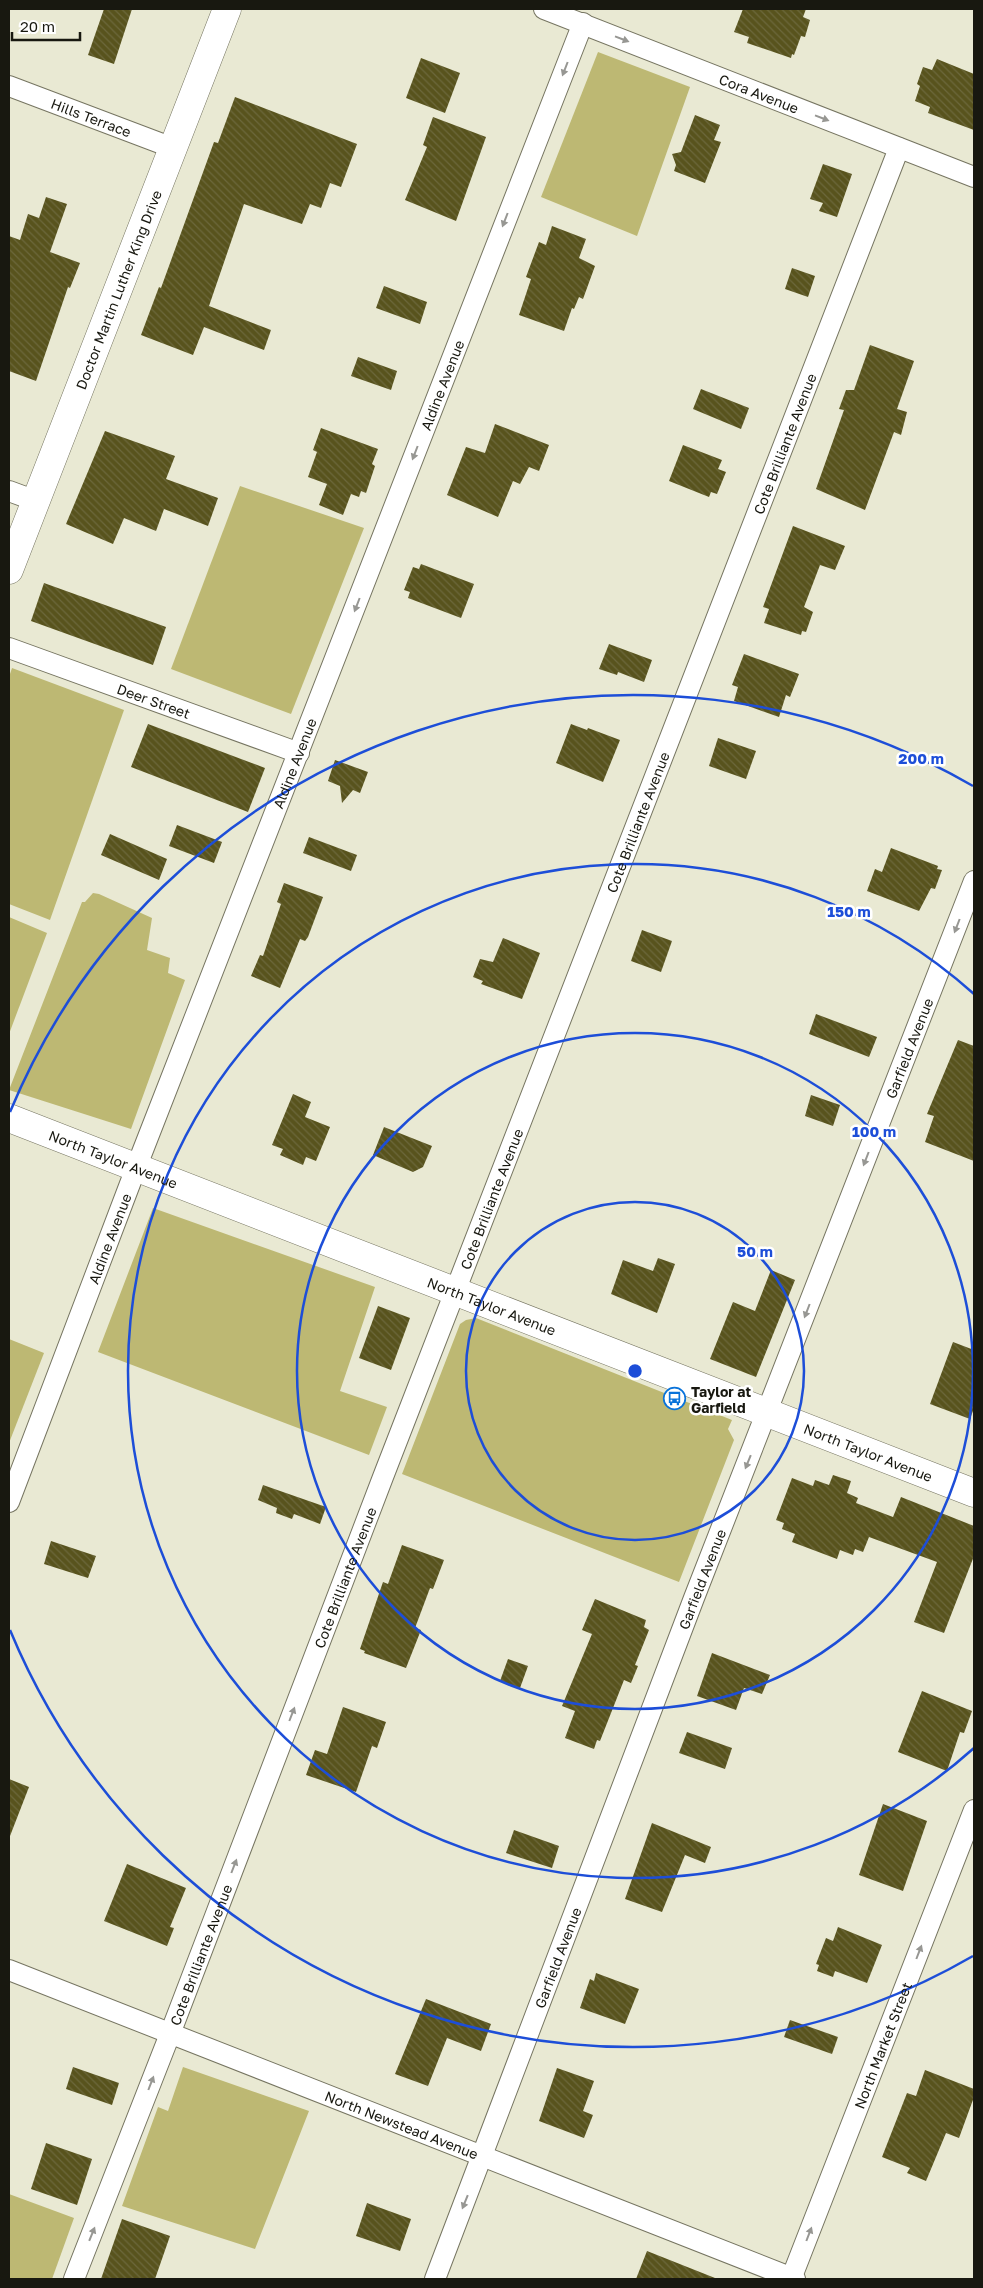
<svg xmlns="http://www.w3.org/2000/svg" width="983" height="2288" viewBox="0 0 983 2288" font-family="'Golos Text',sans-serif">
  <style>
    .green { fill: #bdb873 }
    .building { fill: url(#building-back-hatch) }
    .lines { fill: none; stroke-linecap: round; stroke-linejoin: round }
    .street-casing { stroke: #767561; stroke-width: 22 }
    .secondary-casing { stroke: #767561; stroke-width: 29 }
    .street { stroke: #fff; stroke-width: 20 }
    .secondary { stroke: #fff; stroke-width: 28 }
    .oneway { fill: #979793 }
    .ring { fill: none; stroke: #1d4ed8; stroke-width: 2.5 }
    .labels { text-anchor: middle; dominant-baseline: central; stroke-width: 5; stroke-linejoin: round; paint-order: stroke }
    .street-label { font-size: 14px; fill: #181810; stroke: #fff }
    .poi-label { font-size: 14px; font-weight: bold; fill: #181810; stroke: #fff; text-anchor: start }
    .centre { fill: #1d4ed8; stroke: #fff; stroke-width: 2.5 }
    .ring-label { font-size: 15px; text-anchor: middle; font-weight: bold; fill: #1d4ed8; stroke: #fff; stroke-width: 5; stroke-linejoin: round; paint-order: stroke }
  </style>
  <defs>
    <pattern id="building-back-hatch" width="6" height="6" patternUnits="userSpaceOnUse" patternTransform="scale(1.25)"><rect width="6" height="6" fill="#58531d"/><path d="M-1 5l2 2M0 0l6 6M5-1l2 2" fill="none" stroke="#6c683c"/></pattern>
  </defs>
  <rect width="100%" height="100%" fill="#e9e9d3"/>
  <g class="green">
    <path d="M 598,52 L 690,87 L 637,236 L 541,197 Z"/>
    <path d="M 240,486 L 364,528 L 291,714 L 171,669 Z"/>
    <path d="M 12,668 L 124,710 L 50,920 L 9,904 L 9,677 Z"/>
    <path d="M 93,893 L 99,894 L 152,918 L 147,950 L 170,958 L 168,973 L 185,980 L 131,1129 L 9,1090 L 82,902 L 85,902 Z"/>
    <path d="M 9,917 L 47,933 L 9,1034 Z"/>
    <path d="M 153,1208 L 375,1287 L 340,1391 L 387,1407 L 369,1455 L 98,1352 Z"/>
    <path d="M 476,1318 L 732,1420 L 728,1429 L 734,1440 L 679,1582 L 402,1474 L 460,1324 L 466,1320 Z"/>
    <path d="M 9,1339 L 44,1353 L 9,1443 Z"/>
    <path d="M 183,2067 L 309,2111 L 255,2249 L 122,2206 L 158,2107 L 168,2111 Z"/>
    <path d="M 9,2194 L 74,2218 L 52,2279 L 9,2279 Z"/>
  </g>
  <g class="building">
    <path d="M 104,9 L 132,9 L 114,64 L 88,55 Z"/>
    <path d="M 743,9 L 806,9 L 803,17 L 810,20 L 805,37 L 801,36 L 794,55 L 792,54 L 791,58 L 747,43 L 749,37 L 734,32 Z"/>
    <path d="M 421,58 L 460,73 L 445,113 L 406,98 Z"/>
    <path d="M 937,59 L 974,74 L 974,130 L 928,113 L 930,107 L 915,101 L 920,86 L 917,84 L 923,67 L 932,70 Z"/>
    <path d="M 235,97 L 357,144 L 341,187 L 330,183 L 321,208 L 310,204 L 302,224 L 244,204 L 209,306 L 271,330 L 264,350 L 204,327 L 193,355 L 141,335 L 159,287 L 161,288 L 214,142 L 218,143 Z"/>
    <path d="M 695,115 L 720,125 L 714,140 L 721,142 L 705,183 L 674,171 L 676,165 L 672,154 L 681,152 Z"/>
    <path d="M 433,117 L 486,137 L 456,221 L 405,200 L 427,147 L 423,145 Z"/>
    <path d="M 823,164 L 852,174 L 837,217 L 819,211 L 823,203 L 810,199 Z"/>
    <path d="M 46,197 L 67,204 L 50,252 L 80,263 L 70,288 L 68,287 L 36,381 L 9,371 L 9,236 L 20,240 L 28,214 L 39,218 Z"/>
    <path d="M 552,226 L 586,239 L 579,258 L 595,266 L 583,299 L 579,297 L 574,309 L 572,308 L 564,331 L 519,315 L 531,279 L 526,277 L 539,242 L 546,245 Z"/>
    <path d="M 792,268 L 815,276 L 808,297 L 785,289 Z"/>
    <path d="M 384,286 L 427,302 L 420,324 L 376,308 Z"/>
    <path d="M 870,345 L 914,361 L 897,409 L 907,412 L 901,435 L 894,432 L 865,510 L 816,489 L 844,410 L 839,409 L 846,390 L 854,390 Z"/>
    <path d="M 358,357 L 397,371 L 391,390 L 351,376 Z"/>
    <path d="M 701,389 L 749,408 L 741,429 L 693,409 Z"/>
    <path d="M 495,424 L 549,445 L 539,471 L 529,467 L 520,484 L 513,481 L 498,517 L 447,495 L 466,447 L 485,453 Z"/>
    <path d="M 321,428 L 378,449 L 372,464 L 375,466 L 366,493 L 361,491 L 359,497 L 351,494 L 343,515 L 319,505 L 327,484 L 308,477 L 317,452 L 313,450 Z"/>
    <path d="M 105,431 L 175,456 L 166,479 L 218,498 L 208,526 L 164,509 L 156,531 L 124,518 L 113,544 L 66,524 Z"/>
    <path d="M 683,445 L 722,460 L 718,469 L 726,472 L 717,494 L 711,492 L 709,497 L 669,481 Z"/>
    <path d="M 793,526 L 845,546 L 835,570 L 820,565 L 804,607 L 813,612 L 806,632 L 802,631 L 801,635 L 764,623 L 769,609 L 763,607 Z"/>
    <path d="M 421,564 L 474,584 L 461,618 L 408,598 L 410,592 L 404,590 L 413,567 L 419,569 Z"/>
    <path d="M 44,583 L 166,627 L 153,665 L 31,621 Z"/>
    <path d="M 609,644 L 652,660 L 644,682 L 618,672 L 617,675 L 599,669 Z"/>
    <path d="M 744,654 L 799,674 L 790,697 L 786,695 L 779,717 L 734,701 L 738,687 L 732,685 Z"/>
    <path d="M 148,724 L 265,768 L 248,812 L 131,767 Z"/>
    <path d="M 571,724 L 587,730 L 588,728 L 620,740 L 603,782 L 556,763 Z"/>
    <path d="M 718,738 L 756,751 L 746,779 L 709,766 Z"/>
    <path d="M 335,760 L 368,772 L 360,793 L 353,790 L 342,803 L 340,786 L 328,781 Z"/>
    <path d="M 177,825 L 222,842 L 214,863 L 169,846 Z"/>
    <path d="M 110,834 L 167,859 L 159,880 L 101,855 Z"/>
    <path d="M 309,837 L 357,855 L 351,871 L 303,853 Z"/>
    <path d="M 891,848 L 938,866 L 937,869 L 942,870 L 935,889 L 931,888 L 919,911 L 867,891 L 875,869 L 882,872 Z"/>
    <path d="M 284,883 L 323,897 L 308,937 L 305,941 L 300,939 L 280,988 L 251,976 L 260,955 L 263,956 L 281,904 L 277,902 Z"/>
    <path d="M 642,930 L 672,941 L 661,972 L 631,961 Z"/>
    <path d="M 503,938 L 540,953 L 522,999 L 481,984 L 483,981 L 473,977 L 480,959 L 493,962 Z"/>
    <path d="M 816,1014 L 877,1037 L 869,1057 L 809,1034 Z"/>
    <path d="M 958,1040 L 974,1046 L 974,1161 L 925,1142 L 934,1116 L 927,1114 Z"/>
    <path d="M 293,1094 L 311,1102 L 305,1117 L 330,1127 L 316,1161 L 306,1157 L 303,1165 L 280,1155 L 283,1149 L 272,1145 Z"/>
    <path d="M 811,1095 L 840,1105 L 833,1126 L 805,1116 Z"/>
    <path d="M 384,1127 L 432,1146 L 423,1167 L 413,1172 L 373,1155 Z"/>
    <path d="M 658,1258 L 675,1264 L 657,1313 L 611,1294 L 623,1260 L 653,1271 Z"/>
    <path d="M 771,1270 L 795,1280 L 756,1377 L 710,1359 L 733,1302 L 755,1311 Z"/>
    <path d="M 378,1306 L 410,1318 L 391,1370 L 359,1358 Z"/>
    <path d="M 953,1342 L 974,1350 L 974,1408 L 970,1419 L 930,1404 Z"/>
    <path d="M 833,1475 L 851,1481 L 847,1493 L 858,1498 L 856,1503 L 893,1517 L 901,1497 L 974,1526 L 974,1556 L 944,1633 L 914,1622 L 937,1562 L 869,1537 L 863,1552 L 855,1549 L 853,1555 L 840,1550 L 837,1559 L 792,1542 L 795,1534 L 782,1529 L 784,1523 L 776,1520 L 792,1478 L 813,1486 L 815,1480 L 829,1485 Z"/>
    <path d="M 263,1485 L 326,1507 L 320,1524 L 294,1514 L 292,1519 L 276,1513 L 277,1508 L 258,1500 Z"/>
    <path d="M 51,1541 L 96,1556 L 88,1578 L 44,1564 Z"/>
    <path d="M 402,1545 L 444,1560 L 433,1589 L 430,1588 L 415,1628 L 421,1630 L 406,1668 L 364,1653 L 365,1651 L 360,1649 L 383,1582 L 388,1584 Z"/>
    <path d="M 595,1599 L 646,1620 L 644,1627 L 649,1630 L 635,1665 L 638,1666 L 631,1683 L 624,1680 L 600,1741 L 597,1740 L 594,1749 L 565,1738 L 575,1711 L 562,1706 L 592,1634 L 582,1630 Z"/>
    <path d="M 712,1653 L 770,1675 L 762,1694 L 744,1688 L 736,1710 L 697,1696 Z"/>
    <path d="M 508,1659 L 528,1666 L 520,1688 L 500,1681 Z"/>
    <path d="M 922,1691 L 972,1711 L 964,1733 L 960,1732 L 947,1771 L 898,1752 Z"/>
    <path d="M 343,1707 L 386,1722 L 377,1748 L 372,1746 L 356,1792 L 306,1775 L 315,1750 L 327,1754 Z"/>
    <path d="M 687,1732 L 732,1748 L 725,1769 L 679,1753 Z"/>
    <path d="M 9,1779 L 29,1787 L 10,1836 L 9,1836 Z"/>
    <path d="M 883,1804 L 927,1821 L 903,1891 L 859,1875 Z"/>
    <path d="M 652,1823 L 711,1847 L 705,1863 L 685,1855 L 662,1912 L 625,1899 Z"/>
    <path d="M 514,1830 L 559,1846 L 552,1868 L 506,1853 Z"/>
    <path d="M 127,1864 L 186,1888 L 170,1927 L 174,1928 L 167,1946 L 104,1921 Z"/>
    <path d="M 838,1927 L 882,1945 L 867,1983 L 835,1971 L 833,1977 L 817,1971 L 819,1965 L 816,1964 L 826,1938 L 833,1941 Z"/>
    <path d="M 596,1973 L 639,1989 L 625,2024 L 580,2008 L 590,1979 L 594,1981 Z"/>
    <path d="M 426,1999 L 491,2024 L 481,2051 L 447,2038 L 428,2086 L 395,2074 Z"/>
    <path d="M 790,2020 L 838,2037 L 832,2054 L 784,2037 Z"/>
    <path d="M 73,2067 L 119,2083 L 112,2105 L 66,2089 Z"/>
    <path d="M 557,2068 L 594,2081 L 583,2111 L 593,2115 L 584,2138 L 539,2121 Z"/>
    <path d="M 925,2070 L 974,2089 L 974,2097 L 959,2138 L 946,2133 L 926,2181 L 907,2173 L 910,2168 L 882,2157 L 907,2093 L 916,2096 Z"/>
    <path d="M 46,2143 L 92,2159 L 77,2205 L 31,2189 Z"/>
    <path d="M 367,2203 L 411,2219 L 400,2251 L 356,2236 Z"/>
    <path d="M 122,2219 L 170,2236 L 155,2279 L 101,2279 Z"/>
    <path d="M 647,2251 L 715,2278 L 715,2279 L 636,2279 Z"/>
  </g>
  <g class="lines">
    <defs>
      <g id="street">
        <path id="s1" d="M 544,9 L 974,177"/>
        <path id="s2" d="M 9,86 L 173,148"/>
        <path d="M 9,491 L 36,501"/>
        <path id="s3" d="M 9,648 L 299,753"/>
        <path id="s4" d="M 9,1502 L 136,1168 L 583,23"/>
        <path id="s5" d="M 9,1970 L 795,2279"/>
        <path id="s6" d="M 74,2279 L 170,2034 L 383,1477 L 899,148"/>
        <path id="s7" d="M 435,2279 L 694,1598 L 974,881"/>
        <path id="s8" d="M 791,2279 L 974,1810"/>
      </g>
      <g id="secondary">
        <path id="s9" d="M 9,570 L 227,9"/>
        <path id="s10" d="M 9,1118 L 974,1493"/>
      </g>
    </defs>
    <use href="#street" class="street-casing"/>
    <use href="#secondary" class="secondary-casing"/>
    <use href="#street" class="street"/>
    <use href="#secondary" class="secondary"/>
  </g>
  <defs><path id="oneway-solid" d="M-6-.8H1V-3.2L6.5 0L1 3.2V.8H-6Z" transform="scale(1.25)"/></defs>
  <g class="oneway">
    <use href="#oneway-solid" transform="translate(622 39) rotate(21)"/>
    <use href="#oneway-solid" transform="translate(565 69) rotate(111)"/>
    <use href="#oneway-solid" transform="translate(822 118) rotate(21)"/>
    <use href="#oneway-solid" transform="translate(505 220) rotate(111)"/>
    <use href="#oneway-solid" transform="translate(415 453) rotate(111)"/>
    <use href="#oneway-solid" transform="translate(357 605) rotate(111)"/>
    <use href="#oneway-solid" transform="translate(957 926) rotate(111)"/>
    <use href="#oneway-solid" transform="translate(866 1159) rotate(111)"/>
    <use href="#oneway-solid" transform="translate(807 1311) rotate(111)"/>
    <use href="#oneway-solid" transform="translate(748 1462) rotate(112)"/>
    <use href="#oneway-solid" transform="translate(292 1714) rotate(-69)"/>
    <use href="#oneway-solid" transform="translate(234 1866) rotate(-69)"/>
    <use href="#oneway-solid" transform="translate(919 1952) rotate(-69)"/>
    <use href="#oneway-solid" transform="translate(151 2083) rotate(-69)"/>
    <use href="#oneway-solid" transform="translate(465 2202) rotate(112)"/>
    <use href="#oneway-solid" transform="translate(92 2234) rotate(-68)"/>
    <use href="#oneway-solid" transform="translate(809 2234) rotate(-69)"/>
  </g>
  <g class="ring">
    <circle cx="635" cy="1371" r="169"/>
    <circle cx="635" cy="1371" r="338"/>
    <path d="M974 1748A507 507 0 1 1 974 994"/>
    <path d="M973 1956A676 676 0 0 1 10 1630M10 1112A676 676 0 0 1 973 786"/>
  </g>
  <defs>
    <symbol id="bus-ring" viewBox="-11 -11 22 22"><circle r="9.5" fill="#fff" stroke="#0973da" stroke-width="1.5"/><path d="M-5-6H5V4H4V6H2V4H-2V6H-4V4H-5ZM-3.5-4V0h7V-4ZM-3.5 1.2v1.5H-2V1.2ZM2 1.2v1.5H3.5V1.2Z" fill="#0973da"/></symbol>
  </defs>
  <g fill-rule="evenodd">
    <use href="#bus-ring" x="662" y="1386" width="25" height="25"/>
  </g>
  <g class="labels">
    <g class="street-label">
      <text stroke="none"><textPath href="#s1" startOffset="231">Cora Avenue</textPath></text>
      <text stroke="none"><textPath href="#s2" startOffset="88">Hills Terrace</textPath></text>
      <text stroke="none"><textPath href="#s9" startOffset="301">Doctor Martin Luther King Drive</textPath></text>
      <text stroke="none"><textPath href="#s4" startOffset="1198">Aldine Avenue</textPath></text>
      <text stroke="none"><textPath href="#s6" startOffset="1968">Cote Brilliante Avenue</textPath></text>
      <text stroke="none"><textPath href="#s3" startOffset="154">Deer Street</textPath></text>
      <text stroke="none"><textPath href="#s4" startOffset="792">Aldine Avenue</textPath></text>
      <text stroke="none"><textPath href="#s6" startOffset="1562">Cote Brilliante Avenue</textPath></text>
      <text stroke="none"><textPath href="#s7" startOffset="1319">Garfield Avenue</textPath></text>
      <text stroke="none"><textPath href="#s10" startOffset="112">North Taylor Avenue</textPath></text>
      <text stroke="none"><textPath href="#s6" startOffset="1158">Cote Brilliante Avenue</textPath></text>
      <text stroke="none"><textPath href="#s4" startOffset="282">Aldine Avenue</textPath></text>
      <text stroke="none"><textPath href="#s10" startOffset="518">North Taylor Avenue</textPath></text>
      <text stroke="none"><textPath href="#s10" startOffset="922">North Taylor Avenue</textPath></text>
      <text stroke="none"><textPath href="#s6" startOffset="752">Cote Brilliante Avenue</textPath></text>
      <text stroke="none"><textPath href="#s7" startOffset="749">Garfield Avenue</textPath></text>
      <text stroke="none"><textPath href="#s6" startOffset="348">Cote Brilliante Avenue</textPath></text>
      <text stroke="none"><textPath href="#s7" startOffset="344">Garfield Avenue</textPath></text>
      <text stroke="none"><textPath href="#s8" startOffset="251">North Market Street</textPath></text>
      <text stroke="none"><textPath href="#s5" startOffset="422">North Newstead Avenue</textPath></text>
    </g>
    <g class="poi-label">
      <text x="691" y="1391">Taylor at<tspan x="691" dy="16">Garfield</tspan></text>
    </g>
  </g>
  <circle cx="635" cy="1371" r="8" class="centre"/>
  <g class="ring-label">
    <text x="921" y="764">200 m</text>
    <text x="849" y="917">150 m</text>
    <text x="874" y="1137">100 m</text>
    <text x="755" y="1257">50 m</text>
  </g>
  <rect width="983" height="2288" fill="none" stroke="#181810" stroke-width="20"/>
  <path d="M12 32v8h68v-8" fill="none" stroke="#181810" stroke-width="2.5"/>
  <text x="20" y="32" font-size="15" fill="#181810" stroke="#ffffff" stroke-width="4" paint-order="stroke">20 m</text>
</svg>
